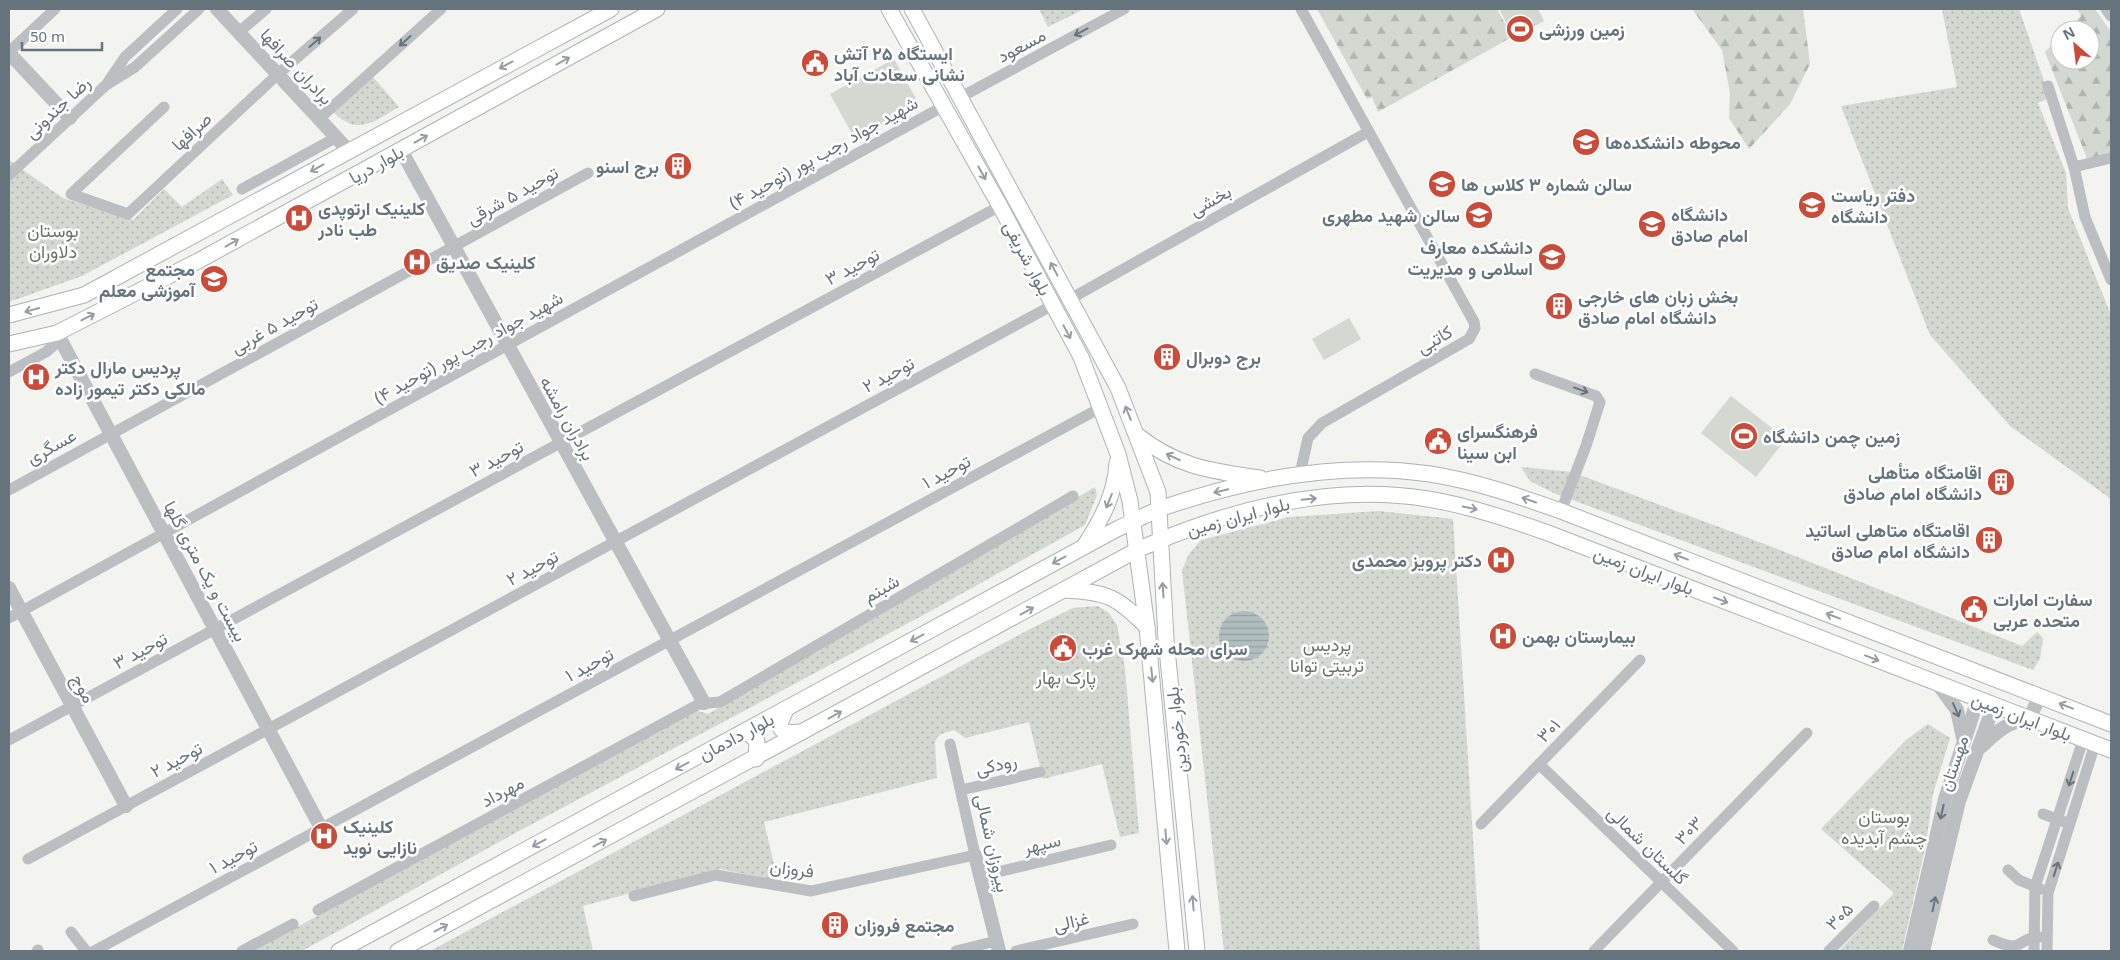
<svg xmlns="http://www.w3.org/2000/svg" width="2120" height="960" viewBox="0 0 2120 960" font-family="'Noto Sans',Vazirmatn,sans-serif">
  <style>
    .green { fill: url(#green-dots) }
    .forest { fill: url(#forest-firs) }
    .pitch { fill: #d3d8d0 }
    .water { fill: url(#water-rules) }
    .lines { fill: none; stroke-linecap: round; stroke-linejoin: round }
    .secondary-casing { stroke: #aeb3b6; stroke-width: 17 }
    .minor { stroke: #bbbfc1; stroke-width: 11 }
    .tertiary { stroke: #bbbfc1; stroke-width: 14 }
    .secondary { stroke: #fff; stroke-width: 15 }
    .oneway { stroke: #66757d }
    .oneway2 { stroke: #949ea4 }
    .labels { text-anchor: middle; dominant-baseline: central; stroke-width: 5; stroke-linejoin: round; paint-order: stroke }
    .poi-label { font-size: 18px; font-weight: bold; fill: #66757d; stroke: #fff; text-anchor: start }
    .street-label { font-size: 18px; fill: #66757d; stroke: #fff }
    .park-label { font-size: 18px; fill: #697564; stroke: #fff }
  </style>
  <defs>
    <pattern id="green-dots" width="8" height="8" patternUnits="userSpaceOnUse" patternTransform="scale(1.25)"><rect width="8" height="8" fill="#d3d8d0"/><path d="M2 2h.1M6 6h.1" fill="none" stroke="#afb4ae" stroke-width="1.8" stroke-linecap="round"/></pattern>
    <pattern id="forest-firs" width="22" height="20" patternUnits="userSpaceOnUse" patternTransform="scale(1.25)"><rect width="22" height="20" fill="#d3d8d0"/><path d="M5 1l3.5 6h-7zM16 11l3.5 6h-7z" fill="#afb4ae"/></pattern>
    <pattern id="water-rules" width="6" height="5" patternUnits="userSpaceOnUse" patternTransform="scale(1.25)"><rect width="6" height="5" fill="#b1bec0"/><path d="M0 2.5h6" fill="none" stroke="#949fa1"/></pattern>
  </defs>
  <rect width="100%" height="100%" fill="#f3f3f0"/>
  <g class="green">
    <path d="M 1039,9 L 1084,9 L 1048,27 Z"/>
    <path d="M 1942,9 L 2019,9 L 2050,98 L 2038,103 L 2066,173 L 2068,208 L 2111,315 L 2111,499 L 2010,426 L 1930,335 L 1841,106 L 1957,87 Z"/>
    <path d="M 373,77 L 399,107 C 374,121 358,137 333,112 Z"/>
    <path d="M 9,160 L 63,198 L 133,220 L 164,189 L 182,207 L 222,179 L 233,195 L 82,276 L 9,302 Z"/>
    <path d="M 1521,467 L 1572,472 L 1775,548 L 2022,646 L 2037,632 L 2043,638 L 2040,659 L 2033,670 L 1556,494 L 1530,481 Z"/>
    <path d="M 1095,487 L 1097,495 L 1085,525 L 929,612 L 519,831 L 302,951 L 253,951 L 695,710 L 708,714 Z"/>
    <path d="M 1379,511 L 1453,519 L 1480,951 L 1224,951 L 1182,570 L 1189,554 L 1201,540 L 1289,517 Z"/>
    <path d="M 1098,606 L 1109,613 L 1117,625 L 1125,669 L 1139,833 L 1120,837 L 1102,764 L 1043,779 L 1029,722 L 965,738 L 954,730 C 945,733 937,733 935,743 L 937,778 L 764,822 L 778,881 L 720,869 L 583,906 L 593,951 L 430,951 L 1030,629 L 1073,608 Z"/>
    <path d="M 1928,724 L 1950,738 L 1933,794 L 1926,844 L 1902,951 L 1839,951 L 1894,893 L 1821,829 L 1906,740 Z"/>
  </g>
  <g class="forest">
    <path d="M 1317,9 L 1497,9 L 1512,37 L 1378,112 L 1372,97 L 1367,99 Z"/>
    <path d="M 1692,9 L 1803,9 L 1810,64 L 1790,104 L 1749,149 L 1729,118 L 1730,93 L 1722,50 Z"/>
    <path d="M 2077,9 L 2095,9 L 2111,32 L 2111,154 L 2088,161 L 2045,52 L 2060,37 L 2060,60 L 2090,60 L 2090,30 L 2067,30 L 2081,16 Z"/>
  </g>
  <g class="pitch">
    <path d="M 1499,9 L 1538,9 L 1544,21 L 1514,37 Z"/>
    <path d="M 894,59 L 919,104 L 855,139 L 830,94 Z"/>
    <path d="M 1349,318 L 1361,339 L 1324,360 L 1312,339 Z"/>
    <path d="M 1731,396 L 1786,439 L 1756,477 L 1701,433 Z"/>
  </g>
  <circle class="water" cx="1244" cy="636" r="25"/>
  <g class="lines">
    <defs>
      <g id="secondary">
        <path d="M 889,9 L 1000,206 L 1081,357 L 1118,454 L 1130,501 L 1147,627 L 1177,951"/>
        <path d="M 912,9 L 1118,388 L 1158,492 L 1166,639 L 1197,951"/>
        <path d="M 9,315 L 84,295 L 611,9"/>
        <path d="M 9,344 L 57,333 L 198,261 L 657,9"/>
        <path d="M 1137,435 C 1177,467 1211,471 1260,478"/>
        <path d="M 1085,545 C 1102,519 1115,494 1117,463"/>
        <path d="M 1065,590 C 1108,592 1117,597 1147,627"/>
        <path d="M 787,708 C 776,729 777,734 802,732"/>
        <path d="M 746,731 L 757,741 L 756,759"/>
        <path d="M 339,951 L 1117,529 C 1132,522 1147,514 1162,508 C 1247,479 1341,461 1430,474 C 1475,481 1518,496 1561,511 L 2111,724"/>
        <path d="M 398,951 L 1137,550 C 1227,510 1328,483 1428,499 C 1469,506 1508,519 1548,533 L 2111,750"/>
      </g>
    </defs>
    <use href="#secondary" class="secondary-casing"/>
    <g class="minor">
      <path d="M 2106,9 L 2111,16"/>
      <path d="M 239,32 L 266,9"/>
      <path d="M 9,52 L 55,9"/>
      <path d="M 108,82 L 125,57 L 177,9"/>
      <path d="M 2048,86 L 2074,167 L 2085,217 L 2111,280"/>
      <path d="M 961,97 L 1124,9"/>
      <path d="M 164,107 L 71,194 L 128,214 L 278,74 L 353,9"/>
      <path d="M 320,118 L 441,9"/>
      <path d="M 2074,167 L 2111,158"/>
      <path d="M 9,175 L 106,85 L 135,67 L 199,9"/>
      <path d="M 242,189 L 337,137"/>
      <path d="M 1070,299 L 1368,132"/>
      <path d="M 9,372 L 46,352 L 54,345 L 57,333"/>
      <path d="M 1535,374 L 1596,396 L 1600,402 L 1586,446 L 1561,511"/>
      <path d="M 1300,474 L 1308,438 L 1322,423 L 1469,339 L 1475,328 L 1474,322 L 1301,9"/>
      <path d="M 9,490 L 588,173"/>
      <path d="M 9,618 L 944,106"/>
      <path d="M 9,740 L 1000,206"/>
      <path d="M 1539,764 L 1733,951"/>
      <path d="M 961,790 L 1040,772"/>
      <path d="M 2043,814 L 2065,822"/>
      <path d="M 1481,824 L 1640,660"/>
      <path d="M 28,859 L 1053,305"/>
      <path d="M 2008,870 L 2019,880 L 2041,889"/>
      <path d="M 981,876 L 1111,845"/>
      <path d="M 634,896 L 716,875 L 811,891 L 975,855 L 950,744"/>
      <path d="M 318,910 L 699,704 L 720,702 L 1073,496"/>
      <path d="M 71,932 L 86,951"/>
      <path d="M 1993,940 C 2025,955 2016,937 2040,937"/>
      <path d="M 37,951 L 38,950"/>
      <path d="M 94,951 L 1102,407"/>
      <path d="M 242,951 L 293,924"/>
      <path d="M 956,951 L 996,941"/>
      <path d="M 1016,951 L 1133,924"/>
      <path d="M 1594,951 L 1807,733"/>
      <path d="M 1829,951 L 1874,906"/>
      <path d="M 2034,951 L 2035,887 L 2083,740"/>
      <path d="M 2047,951 L 2048,893 L 2095,744"/>
    </g>
    <g class="tertiary">
      <path d="M 217,9 L 348,150"/>
      <path d="M 9,53 L 70,118"/>
      <path d="M 401,150 L 704,703"/>
      <path d="M 57,333 L 321,828"/>
      <path d="M 9,588 L 126,806"/>
      <path d="M 1938,684 L 1957,710 L 1963,738"/>
      <path d="M 1982,746 C 1996,732 2009,721 2029,719 L 2040,696"/>
      <path d="M 975,855 L 999,951"/>
      <path d="M 1910,951 L 1945,799 L 1978,699"/>
      <path d="M 1923,951 L 1959,801 L 1994,705"/>
    </g>
    <use href="#secondary" class="secondary"/>
  </g>
  <defs><path id="oneway-shaft" d="M-6 0H5M1.5-3L5.5 0L1.5 3" fill="none" stroke-width="1.6" stroke-linecap="round" stroke-linejoin="round" transform="scale(1.25)"/></defs>
  <g class="oneway">
    <use href="#oneway-shaft" transform="translate(1081 32) rotate(152)"/>
    <use href="#oneway-shaft" transform="translate(405 41) rotate(138)"/>
    <use href="#oneway-shaft" transform="translate(315 42) rotate(-41)"/>
    <use href="#oneway-shaft" transform="translate(1581 390) rotate(20)"/>
    <use href="#oneway-shaft" transform="translate(1956 710) rotate(66)"/>
    <use href="#oneway-shaft" transform="translate(2071 779) rotate(108)"/>
    <use href="#oneway-shaft" transform="translate(1942 812) rotate(103)"/>
    <use href="#oneway-shaft" transform="translate(2056 869) rotate(-72)"/>
    <use href="#oneway-shaft" transform="translate(1934 904) rotate(-78)"/>
  </g>
  <g class="oneway2">
    <use href="#oneway-shaft" transform="translate(563 61) rotate(-29)"/>
    <use href="#oneway-shaft" transform="translate(506 65) rotate(152)"/>
    <use href="#oneway-shaft" transform="translate(421 139) rotate(-29)"/>
    <use href="#oneway-shaft" transform="translate(317 168) rotate(151)"/>
    <use href="#oneway-shaft" transform="translate(982 173) rotate(61)"/>
    <use href="#oneway-shaft" transform="translate(232 243) rotate(-29)"/>
    <use href="#oneway-shaft" transform="translate(1054 269) rotate(-118)"/>
    <use href="#oneway-shaft" transform="translate(32 310) rotate(165)"/>
    <use href="#oneway-shaft" transform="translate(88 317) rotate(-27)"/>
    <use href="#oneway-shaft" transform="translate(1067 332) rotate(62)"/>
    <use href="#oneway-shaft" transform="translate(1128 413) rotate(-112)"/>
    <use href="#oneway-shaft" transform="translate(1173 457) rotate(-155)"/>
    <use href="#oneway-shaft" transform="translate(1221 491) rotate(166)"/>
    <use href="#oneway-shaft" transform="translate(1309 499) rotate(-5)"/>
    <use href="#oneway-shaft" transform="translate(1529 500) rotate(-161)"/>
    <use href="#oneway-shaft" transform="translate(1109 501) rotate(112)"/>
    <use href="#oneway-shaft" transform="translate(1470 508) rotate(11)"/>
    <use href="#oneway-shaft" transform="translate(1681 557) rotate(-159)"/>
    <use href="#oneway-shaft" transform="translate(1059 560) rotate(152)"/>
    <use href="#oneway-shaft" transform="translate(1163 590) rotate(-94)"/>
    <use href="#oneway-shaft" transform="translate(1721 600) rotate(21)"/>
    <use href="#oneway-shaft" transform="translate(1027 611) rotate(-29)"/>
    <use href="#oneway-shaft" transform="translate(1833 616) rotate(-159)"/>
    <use href="#oneway-shaft" transform="translate(917 638) rotate(152)"/>
    <use href="#oneway-shaft" transform="translate(1872 658) rotate(21)"/>
    <use href="#oneway-shaft" transform="translate(1152 675) rotate(84)"/>
    <use href="#oneway-shaft" transform="translate(2066 706) rotate(-159)"/>
    <use href="#oneway-shaft" transform="translate(835 715) rotate(-29)"/>
    <use href="#oneway-shaft" transform="translate(682 766) rotate(152)"/>
    <use href="#oneway-shaft" transform="translate(1166 837) rotate(85)"/>
    <use href="#oneway-shaft" transform="translate(539 843) rotate(152)"/>
    <use href="#oneway-shaft" transform="translate(600 843) rotate(-28)"/>
    <use href="#oneway-shaft" transform="translate(1193 903) rotate(-95)"/>
    <use href="#oneway-shaft" transform="translate(441 928) rotate(-28)"/>
  </g>
  <defs>
    <symbol id="stadium-disc" viewBox="-11 -11 22 22"><circle r="9.5" fill="#cb4a38" stroke="#fff"/><path d="M0-5a6.5 5 0 1 0 0 10a6.5 5 0 1 0 0-10ZM-3.5-1.8h7v3.6h-7Z" fill="#fff"/></symbol>
    <symbol id="civic-disc" viewBox="-11 -11 22 22"><circle r="9.5" fill="#cb4a38" stroke="#fff"/><path d="M-.6-6.5H3V-4.5H.6V-3L4-1V1h2V6H-6V1h2V-1L-.6-3ZM-1.2 2.5V6h2.4V2.5Z" fill="#fff"/></symbol>
    <symbol id="university-disc" viewBox="-11 -11 22 22"><circle r="9.5" fill="#cb4a38" stroke="#fff"/><path d="M0-5L7-2L0 1L-7-2ZM-4 1L0 2.5L4 1V4Q0 6-4 4Z" fill="#fff"/></symbol>
    <symbol id="building-disc" viewBox="-11 -11 22 22"><circle r="9.5" fill="#cb4a38" stroke="#fff"/><path d="M-4-6H4V6H1V3H-1V6H-4ZM-2.5-4.3h1.7v1.8h-1.7ZM.8-4.3h1.7v1.8H.8ZM-2.5-1h1.7V.8h-1.7ZM.8-1h1.7V.8H.8Z" fill="#fff"/></symbol>
    <symbol id="hospital-disc" viewBox="-11 -11 22 22"><circle r="9.5" fill="#cb4a38" stroke="#fff"/><path d="M-5-5h3v3.5h4V-5h3V5h-3V1.5h-4V5h-3Z" fill="#fff"/></symbol>
    <symbol id="school-disc" viewBox="-11 -11 22 22"><circle r="9.5" fill="#cb4a38" stroke="#fff"/><path d="M0-5L7-2L0 1L-7-2ZM-4 1L0 2.5L4 1V4Q0 6-4 4Z" fill="#fff"/></symbol>
  </defs>
  <g fill-rule="evenodd">
    <use href="#stadium-disc" x="1504" y="13" width="32" height="32"/>
    <use href="#civic-disc" x="799" y="47" width="32" height="32"/>
    <use href="#university-disc" x="1570" y="126" width="32" height="32"/>
    <use href="#building-disc" x="662" y="150" width="32" height="32"/>
    <use href="#university-disc" x="1426" y="168" width="32" height="32"/>
    <use href="#university-disc" x="1796" y="189" width="32" height="32"/>
    <use href="#university-disc" x="1463" y="199" width="32" height="32"/>
    <use href="#hospital-disc" x="283" y="202" width="32" height="32"/>
    <use href="#university-disc" x="1636" y="208" width="32" height="32"/>
    <use href="#university-disc" x="1536" y="241" width="32" height="32"/>
    <use href="#hospital-disc" x="401" y="246" width="32" height="32"/>
    <use href="#school-disc" x="198" y="263" width="32" height="32"/>
    <use href="#building-disc" x="1543" y="290" width="32" height="32"/>
    <use href="#building-disc" x="1151" y="341" width="32" height="32"/>
    <use href="#hospital-disc" x="20" y="361" width="32" height="32"/>
    <use href="#stadium-disc" x="1728" y="420" width="32" height="32"/>
    <use href="#civic-disc" x="1422" y="425" width="32" height="32"/>
    <use href="#building-disc" x="1985" y="466" width="32" height="32"/>
    <use href="#building-disc" x="1973" y="524" width="32" height="32"/>
    <use href="#hospital-disc" x="1485" y="544" width="32" height="32"/>
    <use href="#civic-disc" x="1958" y="593" width="32" height="32"/>
    <use href="#hospital-disc" x="1487" y="620" width="32" height="32"/>
    <use href="#civic-disc" x="1047" y="632" width="32" height="32"/>
    <use href="#hospital-disc" x="308" y="820" width="32" height="32"/>
    <use href="#building-disc" x="819" y="909" width="32" height="32"/>
  </g>
  <g class="labels">
    <g class="poi-label">
      <text x="1539" y="29">زمین ورزشی</text>
      <text x="834" y="53">ایستگاه ۲۵ آتش<tspan x="834" dy="21">نشانی سعادت آباد</tspan></text>
      <text x="1605" y="142">محوطه دانشکده‌ها</text>
      <text x="659" y="166" text-anchor="end">برج اسنو</text>
      <text x="1461" y="184">سالن شماره ۳ کلاس ها</text>
      <text x="1831" y="195">دفتر ریاست<tspan x="1831" dy="21">دانشگاه</tspan></text>
      <text x="318" y="208">کلینیک ارتوپدی<tspan x="318" dy="21">طب نادر</tspan></text>
      <text x="1671" y="214">دانشگاه<tspan x="1671" dy="21">امام صادق</tspan></text>
      <text x="1460" y="215" text-anchor="end">سالن شهید مطهری</text>
      <text x="1533" y="247" text-anchor="end">دانشکده معارف<tspan x="1533" dy="21">اسلامی و مدیریت</tspan></text>
      <text x="436" y="262">کلینیک صدیق</text>
      <text x="195" y="269" text-anchor="end">مجتمع<tspan x="195" dy="21">آموزشی معلم</tspan></text>
      <text x="1578" y="296">بخش زبان های خارجی<tspan x="1578" dy="21">دانشگاه امام صادق</tspan></text>
      <text x="1186" y="357">برج دوبرال</text>
      <text x="55" y="367">پردیس مارال دکتر<tspan x="55" dy="21">مالکی دکتر تیمور زاده</tspan></text>
      <text x="1457" y="431">فرهنگسرای<tspan x="1457" dy="21">ابن سینا</tspan></text>
      <text x="1763" y="436">زمین چمن دانشگاه</text>
      <text x="1982" y="472" text-anchor="end">اقامتگاه متأهلی<tspan x="1982" dy="21">دانشگاه امام صادق</tspan></text>
      <text x="1970" y="530" text-anchor="end">اقامتگاه متاهلی اساتید<tspan x="1970" dy="21">دانشگاه امام صادق</tspan></text>
      <text x="1482" y="560" text-anchor="end">دکتر پرویز محمدی</text>
      <text x="1993" y="599">سفارت امارات<tspan x="1993" dy="21">متحده عربی</tspan></text>
      <text x="1522" y="636">بیمارستان بهمن</text>
      <text x="1082" y="648">سرای محله شهرک غرب</text>
      <text x="343" y="826">کلینیک<tspan x="343" dy="21">نازایی نوید</tspan></text>
      <text x="854" y="925">مجتمع فروزان</text>
    </g>
    <g class="street-label">
      <text transform="translate(1021 45) rotate(-28)">مسعود</text>
      <text transform="translate(297 66) rotate(47)">برادران صرافها</text>
      <text transform="translate(57 107) rotate(-43)">رضا جندونی</text>
      <text transform="translate(191 131) rotate(-43)">صرافها</text>
      <text transform="translate(823 152) rotate(-29)">شهید جواد رجب پور (توحید ۴)</text>
      <text transform="translate(376 164) rotate(-29)">بلوار دریا</text>
      <text transform="translate(512 195) rotate(-29)">توحید ۵ شرقی</text>
      <text transform="translate(1210 200) rotate(-29)">بخشی</text>
      <text transform="translate(1028 258) rotate(62)">بلوار شریفی</text>
      <text transform="translate(852 266) rotate(-28)">توحید ۳</text>
      <text transform="translate(274 325) rotate(-29)">توحید ۵ غربی</text>
      <text transform="translate(1434 339) rotate(-30)">کاتبی</text>
      <text transform="translate(468 347) rotate(-29)">شهید جواد رجب پور (توحید ۴)</text>
      <text transform="translate(888 374) rotate(-28)">توحید ۲</text>
      <text transform="translate(568 418) rotate(61)">برادران رامشه</text>
      <text transform="translate(51 446) rotate(-29)">عسگری</text>
      <text transform="translate(496 458) rotate(-28)">توحید ۳</text>
      <text transform="translate(946 471) rotate(-28)">توحید ۱</text>
      <text transform="translate(1238 516) rotate(-15)">بلوار ایران زمین</text>
      <text transform="translate(532 567) rotate(-28)">توحید ۲</text>
      <text transform="translate(1644 570) rotate(21)">بلوار ایران زمین</text>
      <text transform="translate(206 571) rotate(62)">بیست و یک متری گلها</text>
      <text transform="translate(881 588) rotate(-30)">شبنم</text>
      <text transform="translate(140 650) rotate(-28)">توحید ۳</text>
      <text transform="translate(589 664) rotate(-28)">توحید ۱</text>
      <text transform="translate(84 688) rotate(62)">موج</text>
      <text transform="translate(2022 716) rotate(21)">بلوار ایران زمین</text>
      <text transform="translate(1176 730) rotate(-96)">بلوار خوردین</text>
      <text transform="translate(1548 730) rotate(-46)">۳۰۱</text>
      <text transform="translate(736 736) rotate(-28)">بلوار دادمان</text>
      <text transform="translate(176 759) rotate(-28)">توحید ۲</text>
      <text transform="translate(1953 763) rotate(-71)">مهستان</text>
      <text transform="translate(996 764) rotate(-13)">رودکی</text>
      <text transform="translate(502 791) rotate(-28)">مهرداد</text>
      <text transform="translate(1688 830) rotate(-46)">۳۰۳</text>
      <text transform="translate(993 843) rotate(77)">پیروزان شمالی</text>
      <text transform="translate(1042 843) rotate(-13)">سپهر</text>
      <text transform="translate(1648 845) rotate(44)">گلستان شمالی</text>
      <text transform="translate(233 856) rotate(-28)">توحید ۱</text>
      <text transform="translate(792 868) rotate(7)">فروزان</text>
      <text transform="translate(1839 916) rotate(-45)">۳۰۵</text>
      <text transform="translate(1071 921) rotate(-13)">غزالی</text>
    </g>
    <g class="park-label">
      <text x="53" y="230">بوستان<tspan x="53" dy="21">دلاوران</tspan></text>
      <text x="1327" y="644">پردیس<tspan x="1327" dy="21">تربیتی توانا</tspan></text>
      <text x="1066" y="677">پارک بهار</text>
      <text x="1884" y="816">بوستان<tspan x="1884" dy="21">چشم آبدیده</tspan></text>
    </g>
  </g>
  <rect width="2120" height="960" fill="none" stroke="#66757d" stroke-width="20"/>
  <g transform="translate(2075 45) rotate(332)"><circle r="24" fill="#ffffff" stroke="#c2c8cb"/>
  <path d="M0-4L9 19L0 12L-9 19Z" fill="#cb4a38"/>
  <text y="-8" font-size="14" font-weight="bold" text-anchor="middle" fill="#66757d">N</text>
  </g>
  <path d="M22 42v8h80v-8" fill="none" stroke="#66757d" stroke-width="2.5"/>
  <text x="30" y="42" font-size="15" fill="#66757d" stroke="#ffffff" stroke-width="4" paint-order="stroke">50 m</text>
</svg>
